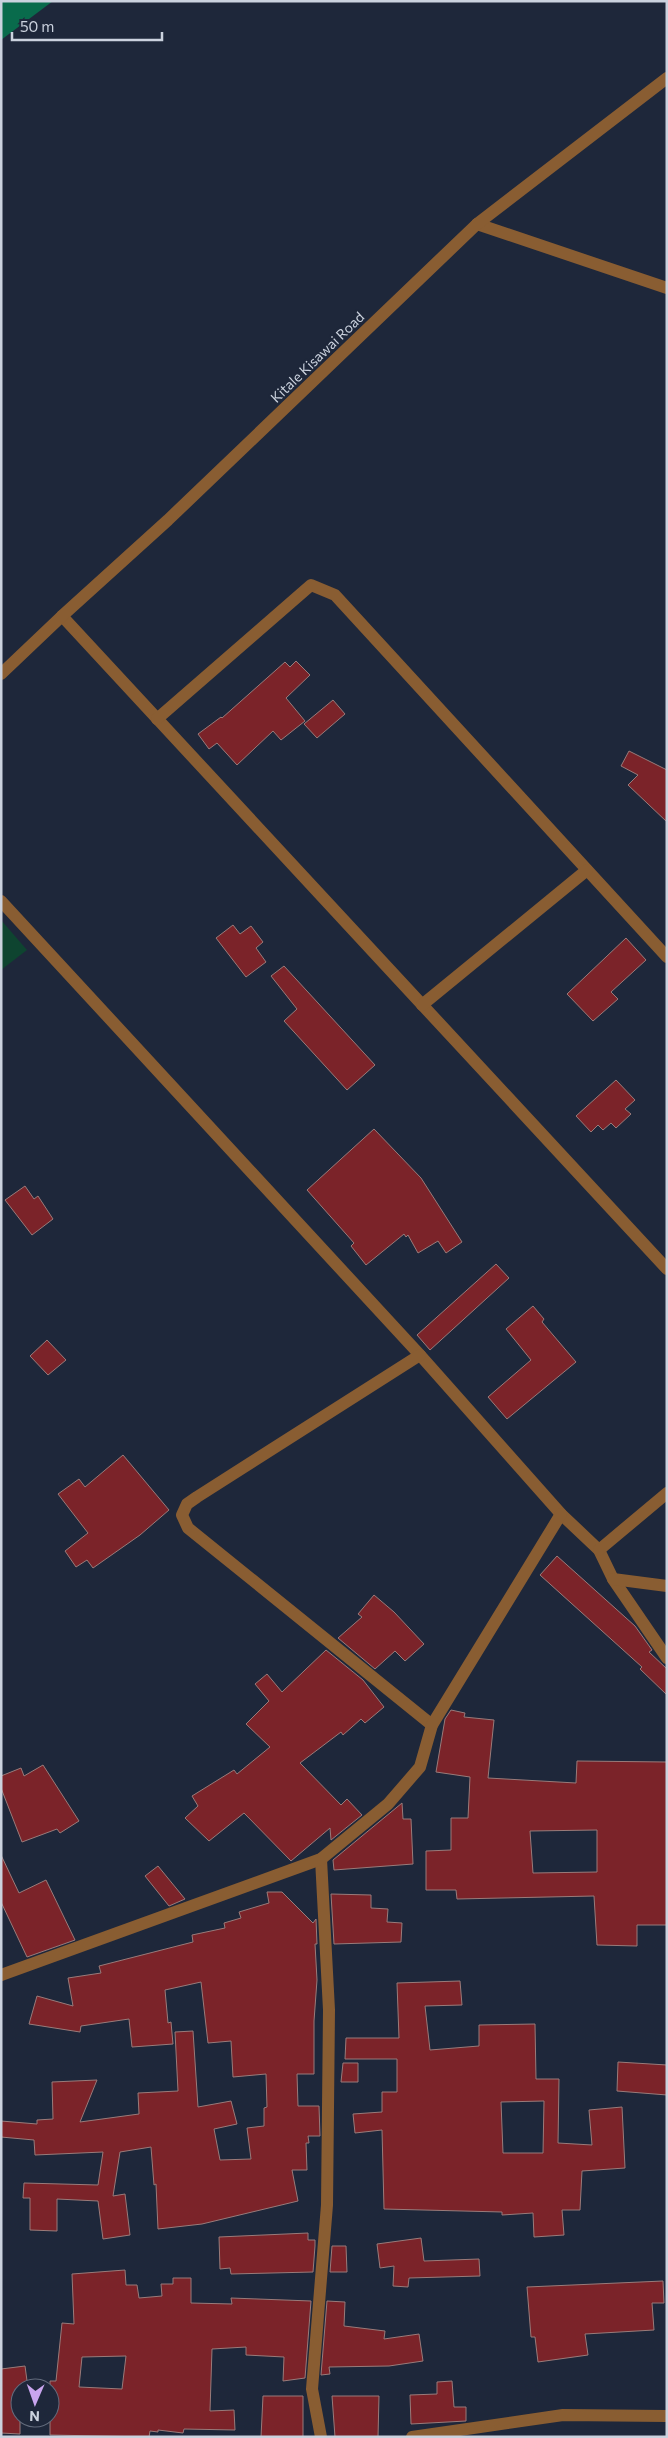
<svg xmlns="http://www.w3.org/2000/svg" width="668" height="2438" viewBox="0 0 668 2438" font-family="Commissioner,sans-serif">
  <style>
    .green { fill: #0e4430 }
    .forest { fill: #096b4c }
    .building { fill: #7b2329; stroke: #997b7a; fill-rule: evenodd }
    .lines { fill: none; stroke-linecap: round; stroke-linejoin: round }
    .minor { stroke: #895d32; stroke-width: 12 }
    .labels { text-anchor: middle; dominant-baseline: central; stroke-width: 4.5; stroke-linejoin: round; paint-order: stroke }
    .street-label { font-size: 14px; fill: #cbd2de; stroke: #1e273a }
  </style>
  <rect width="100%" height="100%" fill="#1e273a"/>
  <path class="green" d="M 1,920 L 27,950 L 1,970 Z"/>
  <path class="forest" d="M 1,1 L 53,1 L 1,40 Z"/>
  <g class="building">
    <path d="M 296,661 L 310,675 L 286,698 L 305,721 L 281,740 L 273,731 L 237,765 L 217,743 L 209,749 L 198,734 L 221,717 L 222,718 L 285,662 L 290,667 Z"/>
    <path d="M 333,700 L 345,714 L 317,738 L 304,724 Z"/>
    <path d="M 629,751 L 667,770 L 667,822 L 628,785 L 638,775 L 621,766 Z"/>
    <path d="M 233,925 L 240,934 L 251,926 L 263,942 L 256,948 L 266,962 L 246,977 L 216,938 Z"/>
    <path d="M 626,938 L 646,960 L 611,992 L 618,999 L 593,1021 L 567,994 Z"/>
    <path d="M 284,966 L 375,1065 L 347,1090 L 284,1021 L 297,1009 L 271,976 Z"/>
    <path d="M 616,1080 L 635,1100 L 625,1109 L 631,1114 L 616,1128 L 611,1123 L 603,1130 L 598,1125 L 591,1132 L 576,1116 Z"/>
    <path d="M 374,1129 L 421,1178 L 462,1242 L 446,1253 L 438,1241 L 418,1253 L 408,1235 L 406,1237 L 404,1234 L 366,1265 L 351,1246 L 354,1243 L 307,1190 Z"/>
    <path d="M 25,1186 L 34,1199 L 38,1196 L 53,1219 L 32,1235 L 5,1200 Z"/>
    <path d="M 496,1264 L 509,1278 L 430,1350 L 417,1335 Z"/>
    <path d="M 533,1306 L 544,1319 L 542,1322 L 576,1362 L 507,1419 L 488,1397 L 531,1360 L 506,1329 Z"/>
    <path d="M 47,1340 L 66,1360 L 48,1375 L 30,1356 Z"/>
    <path d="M 123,1455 L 169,1510 L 140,1535 L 93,1568 L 87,1560 L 76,1567 L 65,1551 L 88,1533 L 58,1494 L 79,1479 L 85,1487 Z"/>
    <path d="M 557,1556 L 635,1626 L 652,1650 L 649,1652 L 667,1669 L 667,1695 L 640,1669 L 642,1667 L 540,1575 Z"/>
    <path d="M 374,1595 L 394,1612 L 424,1644 L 405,1661 L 395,1651 L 375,1669 L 338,1638 L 362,1617 L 358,1614 Z"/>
    <path d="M 326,1650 L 363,1680 L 384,1707 L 365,1723 L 361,1719 L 343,1735 L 341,1732 L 300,1763 L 341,1805 L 347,1799 L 362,1815 L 331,1840 L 330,1828 L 291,1861 L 244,1813 L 209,1841 L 185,1818 L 198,1806 L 192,1796 L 234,1770 L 237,1774 L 270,1747 L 246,1724 L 269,1701 L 255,1684 L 267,1674 L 282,1692 Z"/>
    <path d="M 451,1710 L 465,1713 L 464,1717 L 494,1720 L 488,1778 L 576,1783 L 577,1761 L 667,1762 L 667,1925 L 637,1925 L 637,1946 L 597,1945 L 594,1896 L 457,1899 L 456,1890 L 426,1890 L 426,1851 L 451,1850 L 451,1818 L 468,1818 L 470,1777 L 436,1772 L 445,1719 ZM 597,1830 L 597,1872 L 533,1873 L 530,1831 Z"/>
    <path d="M 43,1765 L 79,1821 L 60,1833 L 57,1829 L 22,1842 L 1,1788 L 1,1776 L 21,1768 L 24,1776 Z"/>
    <path d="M 402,1803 L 403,1819 L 411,1819 L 413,1864 L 334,1870 L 333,1860 Z"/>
    <path d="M 1,1855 L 19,1893 L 46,1880 L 75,1940 L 27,1957 L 1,1902 Z"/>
    <path d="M 158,1866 L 185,1899 L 169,1906 L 145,1876 Z"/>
    <path d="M 267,1892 L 282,1892 L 313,1923 L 316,1919 L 317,1944 L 315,1944 L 317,1980 L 314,2021 L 314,2074 L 297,2074 L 298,2106 L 319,2106 L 320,2136 L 308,2136 L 309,2143 L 306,2143 L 307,2170 L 292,2170 L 298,2201 L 202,2224 L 158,2229 L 156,2184 L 154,2185 L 151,2147 L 120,2152 L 113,2196 L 125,2194 L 130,2235 L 103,2239 L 98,2201 L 57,2199 L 57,2231 L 30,2230 L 30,2198 L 23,2198 L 24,2183 L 98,2185 L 103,2152 L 35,2155 L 34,2140 L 1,2137 L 1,2121 L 37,2124 L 37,2120 L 53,2119 L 52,2082 L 97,2080 L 80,2122 L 139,2114 L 138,2093 L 178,2091 L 175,2032 L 193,2031 L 198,2107 L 231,2101 L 237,2124 L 214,2129 L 220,2160 L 251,2159 L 247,2128 L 264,2126 L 264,2108 L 267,2107 L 266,2074 L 233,2077 L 231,2041 L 208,2043 L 201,1982 L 165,1990 L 168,2023 L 171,2022 L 173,2044 L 132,2047 L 129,2019 L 81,2026 L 80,2032 L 29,2024 L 37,1996 L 73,2006 L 68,1978 L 101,1973 L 99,1966 L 193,1942 L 192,1935 L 225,1928 L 224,1923 L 241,1918 L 239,1912 L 269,1903 Z"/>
    <path d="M 331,1894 L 371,1895 L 371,1908 L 388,1909 L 387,1922 L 402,1923 L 401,1942 L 334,1944 Z"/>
    <path d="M 460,1981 L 462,2005 L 425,2006 L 430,2050 L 479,2046 L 479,2025 L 535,2024 L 536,2079 L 559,2079 L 558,2143 L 592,2145 L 589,2110 L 622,2107 L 625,2168 L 582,2171 L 580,2210 L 562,2210 L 564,2235 L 534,2237 L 533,2213 L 502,2215 L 502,2212 L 384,2209 L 382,2130 L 355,2133 L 353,2114 L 382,2112 L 382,2092 L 397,2092 L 397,2059 L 345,2059 L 346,2038 L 399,2038 L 397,1983 ZM 544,2101 L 543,2153 L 503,2153 L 501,2102 Z"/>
    <path d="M 618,2062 L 667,2065 L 667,2095 L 617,2091 Z"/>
    <path d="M 343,2063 L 358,2063 L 358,2082 L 341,2082 Z"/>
    <path d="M 308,2233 L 308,2240 L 315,2240 L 315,2246 L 313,2272 L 231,2274 L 230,2268 L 220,2269 L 219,2237 Z"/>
    <path d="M 421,2238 L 424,2261 L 479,2259 L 480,2276 L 409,2278 L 408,2287 L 393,2286 L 394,2266 L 380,2268 L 377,2244 Z"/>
    <path d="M 332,2246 L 346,2246 L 347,2272 L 330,2272 Z"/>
    <path d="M 125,2270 L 126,2285 L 137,2285 L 139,2298 L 162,2296 L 161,2284 L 173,2284 L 173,2278 L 191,2278 L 191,2303 L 232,2304 L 231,2298 L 311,2301 L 305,2378 L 283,2381 L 284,2357 L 246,2355 L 246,2347 L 212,2349 L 210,2411 L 234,2410 L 235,2430 L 184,2429 L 183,2433 L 158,2430 L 158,2432 L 150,2431 L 149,2437 L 50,2435 L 50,2381 L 56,2381 L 62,2323 L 74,2324 L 72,2274 ZM 126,2356 L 122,2389 L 79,2387 L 82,2357 Z"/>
    <path d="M 663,2281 L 664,2303 L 652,2303 L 654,2330 L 585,2334 L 588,2355 L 538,2362 L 535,2337 L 531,2337 L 527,2287 Z"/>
    <path d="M 327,2301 L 345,2302 L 344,2326 L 385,2331 L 384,2339 L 419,2334 L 423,2361 L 389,2366 L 329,2367 L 330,2374 L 321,2375 Z"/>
    <path d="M 25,2366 L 28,2388 L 20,2388 L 20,2434 L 1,2433 L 1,2369 Z"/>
    <path d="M 452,2381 L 454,2407 L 466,2407 L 466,2421 L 411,2424 L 410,2395 L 437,2394 L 437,2382 Z"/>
    <path d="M 263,2396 L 303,2396 L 303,2437 L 261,2437 Z"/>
    <path d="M 332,2396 L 379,2396 L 378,2437 L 335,2437 Z"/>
  </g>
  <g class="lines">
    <g class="minor">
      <path d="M 477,224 L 667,288"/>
      <path d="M 62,616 L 667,1269"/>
      <path d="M 1,674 L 62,616 L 168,520 L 477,224 L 667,78"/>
      <path d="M 157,719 L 311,585 L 335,595 L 667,957"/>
      <path d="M 1,901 L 420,1355 L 561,1514 L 599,1550 L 613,1579 L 667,1658"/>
      <path d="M 422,1005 L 587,870"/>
      <path d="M 420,1355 L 197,1497 L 187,1504 L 182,1515 L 188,1528 L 432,1725"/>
      <path d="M 599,1550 L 667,1493"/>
      <path d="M 613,1579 L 667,1586"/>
      <path d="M 321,1859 L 329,2010 L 327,2205 L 312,2389 L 321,2437"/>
      <path d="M 1,1975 L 321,1859 L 388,1804 L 420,1767 L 432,1725 L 561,1514"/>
      <path d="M 412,2437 L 563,2415 L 667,2416"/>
    </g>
  </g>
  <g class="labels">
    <g class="street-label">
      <text transform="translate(317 357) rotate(-44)">Kitale Kisawai Road</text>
    </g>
  </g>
  <rect width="668" height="2438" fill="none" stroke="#cbd2de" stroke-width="5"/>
  <g transform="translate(35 2403) rotate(182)"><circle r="24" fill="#1e273a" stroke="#636b7c"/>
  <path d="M0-4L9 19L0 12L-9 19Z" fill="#c9a5ee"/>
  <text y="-8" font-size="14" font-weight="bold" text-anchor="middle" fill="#cbd2de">N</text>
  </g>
  <path d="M12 32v8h150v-8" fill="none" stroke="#cbd2de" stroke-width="2.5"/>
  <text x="20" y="32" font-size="15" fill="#cbd2de" stroke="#1e273a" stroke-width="4" paint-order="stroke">50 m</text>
</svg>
